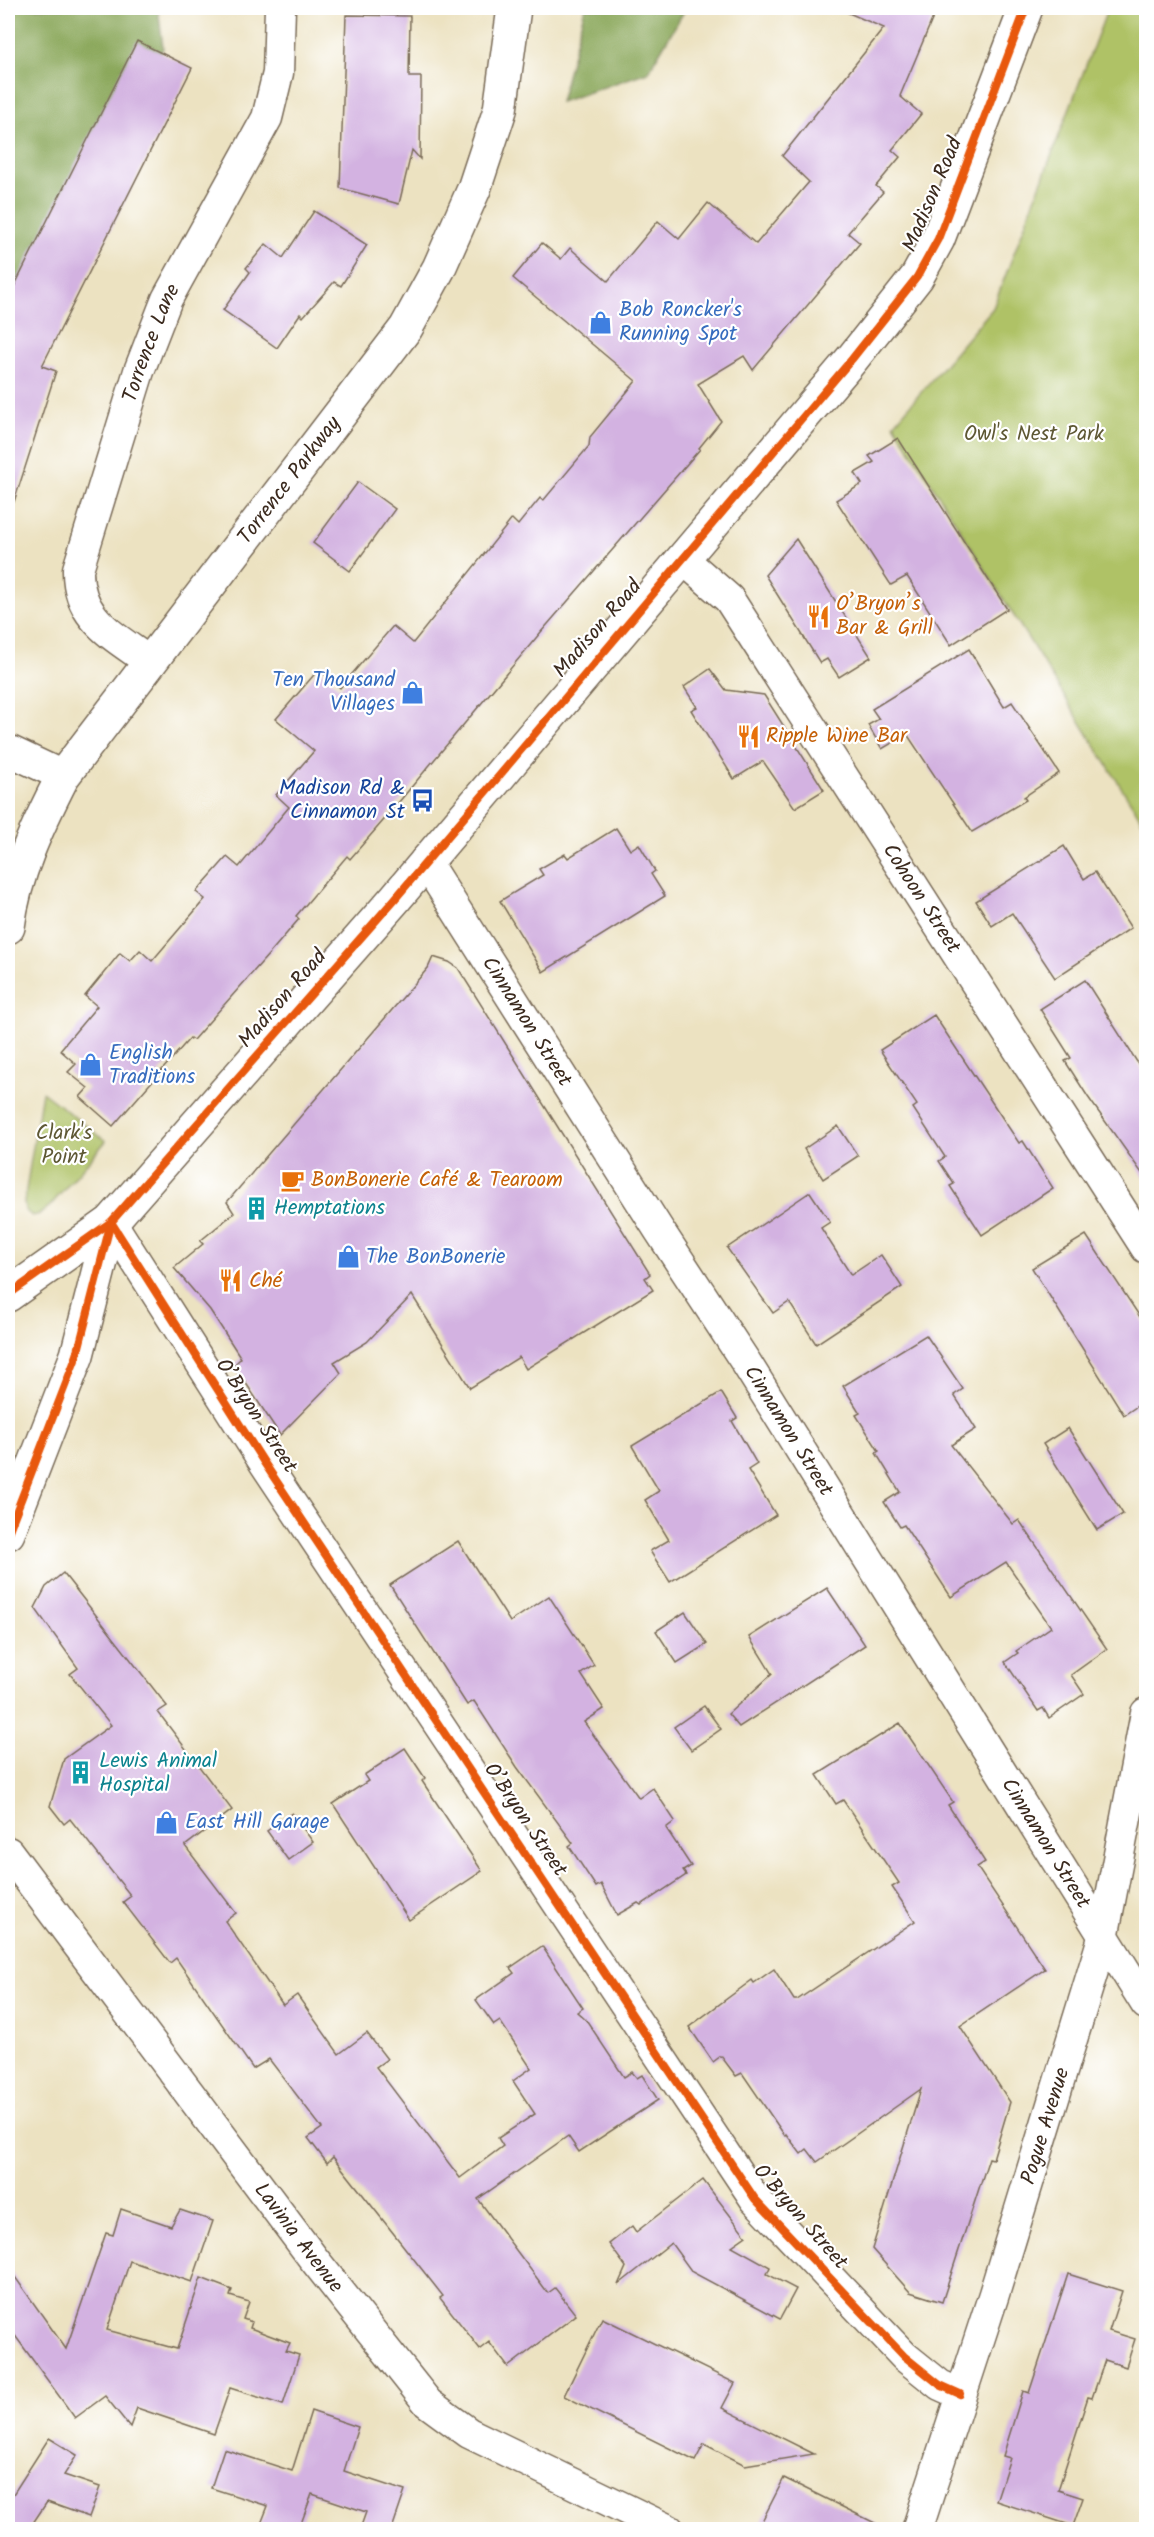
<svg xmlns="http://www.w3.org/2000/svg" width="1154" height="2537" viewBox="0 0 1154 2537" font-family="Kalam,sans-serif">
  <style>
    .green { fill: #afc266; stroke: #757642; stroke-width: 1.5 }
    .forest { fill: #8ba85b; stroke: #63693c; stroke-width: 1.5 }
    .building { fill: #d3b2e1 }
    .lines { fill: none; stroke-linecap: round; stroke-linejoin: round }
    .street-casing { stroke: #796a57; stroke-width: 33 }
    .secondary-casing { stroke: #796a57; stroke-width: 36 }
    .street { stroke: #fff; stroke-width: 30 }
    .secondary { stroke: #fff; stroke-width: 33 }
    .cycleway-casing { stroke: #fff; stroke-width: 11 }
    .cycleway { stroke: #e8590c; stroke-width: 8 }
    .labels { text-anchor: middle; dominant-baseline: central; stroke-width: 4.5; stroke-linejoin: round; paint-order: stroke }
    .street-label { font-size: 21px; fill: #3b2a1e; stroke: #fff }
    .shop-label { font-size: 21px; fill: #366cbe; stroke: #fff; text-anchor: start }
    .park-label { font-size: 21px; fill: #5e5834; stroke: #fff }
    .food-label { font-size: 21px; fill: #c56008; stroke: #fff; text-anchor: start }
    .transit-label { font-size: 21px; fill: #164399; stroke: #fff; text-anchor: end }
    .culture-label { font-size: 21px; fill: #0d838f; stroke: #fff; text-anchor: start }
  </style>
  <rect width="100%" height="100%" fill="#fff"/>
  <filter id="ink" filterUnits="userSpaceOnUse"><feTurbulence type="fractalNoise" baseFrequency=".0167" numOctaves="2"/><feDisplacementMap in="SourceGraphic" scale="12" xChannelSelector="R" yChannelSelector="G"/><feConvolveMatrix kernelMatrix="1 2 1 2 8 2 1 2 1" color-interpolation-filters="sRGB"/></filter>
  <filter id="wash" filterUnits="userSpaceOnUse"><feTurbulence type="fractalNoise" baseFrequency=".008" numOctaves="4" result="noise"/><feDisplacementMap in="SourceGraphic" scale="24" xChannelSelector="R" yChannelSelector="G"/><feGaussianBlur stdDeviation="1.35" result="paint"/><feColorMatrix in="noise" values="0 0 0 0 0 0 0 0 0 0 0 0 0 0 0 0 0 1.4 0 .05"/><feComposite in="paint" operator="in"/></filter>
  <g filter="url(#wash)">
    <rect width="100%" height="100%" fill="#ece2c1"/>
    <g class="green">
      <path d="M 1108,8 L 1146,8 L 1146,827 L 894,424 L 993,308 Z"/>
      <path d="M 42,1092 L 106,1141 L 50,1206 L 40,1214 L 32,1216 L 25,1210 L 24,1202 Z"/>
    </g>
    <g class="forest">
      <path d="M 8,8 L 158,8 L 163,48 L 29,338 L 8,360 Z"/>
      <path d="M 585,8 L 686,8 L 648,72 L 560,102 Z"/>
    </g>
    <g id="blocks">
      <g class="building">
        <path d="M 837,8 L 937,8 L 900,96 L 921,114 L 892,150 L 900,157 L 876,186 L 883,192 L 848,233 L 860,243 L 753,370 L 744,356 L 698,384 L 721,421 L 699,448 L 700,449 L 541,632 L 383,821 L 350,859 L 347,856 L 296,916 L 299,919 L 269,954 L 193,1040 L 190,1038 L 113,1126 L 80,1097 L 88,1088 L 68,1072 L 76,1064 L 60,1050 L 97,1006 L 85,996 L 120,953 L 130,961 L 140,950 L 152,961 L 205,899 L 196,892 L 227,857 L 239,867 L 289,807 L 276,795 L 314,751 L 276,719 L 319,669 L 340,688 L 393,626 L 413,643 L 512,519 L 518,525 L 540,498 L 543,501 L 589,446 L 590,437 L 636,381 L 513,278 L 542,243 L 561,259 L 570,248 L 608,281 L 658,221 L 679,239 L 708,203 L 756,244 L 809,182 L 782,156 L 884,28 Z"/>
        <path d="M 346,15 L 410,16 L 409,77 L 421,77 L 420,159 L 412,150 L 399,204 L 340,188 Z"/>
        <path d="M 137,41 L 192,68 L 42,366 L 56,371 L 14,502 L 8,501 L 8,299 Z"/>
        <path d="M 314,211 L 367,245 L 341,286 L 334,282 L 303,317 L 300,314 L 277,348 L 223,310 L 250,272 L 246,268 L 266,244 L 283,258 Z"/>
        <path d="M 898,438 L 1007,609 L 951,645 L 907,576 L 891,585 L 836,500 L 862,484 L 855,473 L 874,462 L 869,456 Z"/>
        <path d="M 358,482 L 395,509 L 350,571 L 313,543 Z"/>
        <path d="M 796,539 L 871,657 L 839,677 L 827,659 L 820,663 L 765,575 Z"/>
        <path d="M 969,649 L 1004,707 L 1012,702 L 1059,773 L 1024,797 L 1026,800 L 972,832 L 907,734 L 882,749 L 868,725 L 879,719 L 872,709 Z"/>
        <path d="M 710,669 L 726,690 L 764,695 L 824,790 L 795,808 L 763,761 L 734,779 L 691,710 L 697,707 L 684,687 Z"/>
        <path d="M 616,828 L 630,850 L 639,844 L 655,871 L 651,874 L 665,896 L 543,972 L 500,901 L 543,875 L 539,869 L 565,854 L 568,858 Z"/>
        <path d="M 1064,846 L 1084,879 L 1095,872 L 1131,928 L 1055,978 L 1012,913 L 992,926 L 976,901 Z"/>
        <path d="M 433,957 L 449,962 L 458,968 L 650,1274 L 645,1278 L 653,1290 L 526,1369 L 519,1357 L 470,1388 L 412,1295 L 367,1342 L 334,1362 L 341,1373 L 280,1435 L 234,1365 L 241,1358 L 210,1310 L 174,1268 L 203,1244 L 200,1241 L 234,1213 L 227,1202 L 428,968 Z"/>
        <path d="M 1085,980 L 1146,1076 L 1146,1179 L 1088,1097 L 1065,1061 L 1071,1058 L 1040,1009 Z"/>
        <path d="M 934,1015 L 1019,1143 L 1023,1141 L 1053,1188 L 982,1235 L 950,1186 L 954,1184 L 939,1161 L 945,1157 L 913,1108 L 917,1105 L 880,1050 Z"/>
        <path d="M 838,1126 L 858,1156 L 823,1179 L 804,1149 Z"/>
        <path d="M 810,1192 L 830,1222 L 821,1228 L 851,1275 L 881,1255 L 902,1287 L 816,1344 L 789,1302 L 773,1313 L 727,1248 Z"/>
        <path d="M 1086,1235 L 1146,1326 L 1146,1400 L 1124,1415 L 1032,1268 Z"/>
        <path d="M 926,1335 L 963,1389 L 954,1395 L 976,1429 L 951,1445 L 1013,1524 L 1019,1520 L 1107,1649 L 1071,1675 L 1084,1694 L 1049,1718 L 1043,1708 L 1038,1711 L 1005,1662 L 1018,1653 L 1016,1651 L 1051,1627 L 1006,1562 L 951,1597 L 904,1525 L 900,1527 L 884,1502 L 900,1492 L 876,1453 L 879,1451 L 856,1415 L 860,1413 L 843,1386 Z"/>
        <path d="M 721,1392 L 737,1418 L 732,1421 L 757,1464 L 748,1470 L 776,1515 L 670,1582 L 650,1551 L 669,1540 L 645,1500 L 659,1491 L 632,1446 Z"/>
        <path d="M 1068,1428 L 1123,1514 L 1097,1530 L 1043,1444 Z"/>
        <path d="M 458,1541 L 510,1622 L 549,1596 L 594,1665 L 581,1674 L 604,1709 L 584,1722 L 639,1798 L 653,1788 L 675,1821 L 666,1828 L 691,1866 L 683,1871 L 686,1875 L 641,1905 L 638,1903 L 617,1915 L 601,1884 L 596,1887 L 569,1846 L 573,1843 L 517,1767 L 474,1701 L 467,1705 L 390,1585 Z"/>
        <path d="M 63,1573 L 167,1706 L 158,1712 L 232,1810 L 185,1846 L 236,1913 L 225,1921 L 283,2005 L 297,1995 L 339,2054 L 367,2033 L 387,2059 L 376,2067 L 460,2178 L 503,2146 L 498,2138 L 535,2114 L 513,2081 L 531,2068 L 500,2021 L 494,2025 L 476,2000 L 514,1973 L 510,1968 L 542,1946 L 583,2008 L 577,2012 L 587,2021 L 624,2077 L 632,2072 L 637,2078 L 642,2075 L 658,2100 L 579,2152 L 568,2136 L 478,2199 L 548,2293 L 555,2288 L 576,2315 L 508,2367 L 489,2342 L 480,2349 L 440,2298 L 443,2296 L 333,2157 L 327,2163 L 308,2138 L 322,2128 L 269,2059 L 253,2069 L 176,1958 L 170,1963 L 123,1902 L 131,1896 L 70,1819 L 64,1824 L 50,1806 L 64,1759 L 111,1725 L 70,1674 L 78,1668 L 35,1608 L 46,1587 Z"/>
        <path d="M 827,1588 L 865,1645 L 739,1727 L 728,1714 L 772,1674 L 749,1637 Z"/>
        <path d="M 685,1612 L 707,1644 L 677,1663 L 656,1631 Z"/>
        <path d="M 704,1706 L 721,1729 L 691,1750 L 674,1727 Z"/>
        <path d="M 900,1723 L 953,1802 L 948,1805 L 985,1862 L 977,1867 L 1045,1969 L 960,2026 L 1010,2102 L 993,2159 L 989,2158 L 942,2302 L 910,2292 L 872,2249 L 921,2089 L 817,2162 L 807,2149 L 801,2154 L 786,2134 L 785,2136 L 742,2073 L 736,2076 L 721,2056 L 713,2062 L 689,2027 L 752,1980 L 754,1983 L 774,1969 L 794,2000 L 797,2000 L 915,1921 L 892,1887 L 899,1883 L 843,1800 L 836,1804 L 817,1775 Z"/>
        <path d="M 405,1748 L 425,1778 L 422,1781 L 482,1871 L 409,1920 L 333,1804 L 368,1781 L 364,1775 Z"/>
        <path d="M 292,1813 L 313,1842 L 288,1860 L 267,1831 Z"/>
        <path d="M 703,2180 L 746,2236 L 732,2246 L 770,2267 L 767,2274 L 796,2289 L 780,2319 L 692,2272 L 671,2243 L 618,2285 L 626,2267 L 609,2244 L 632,2226 L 636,2232 Z"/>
        <path d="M 121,2209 L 171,2226 L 180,2210 L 213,2221 L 192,2282 L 130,2261 L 107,2330 L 177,2349 L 201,2278 L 232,2290 L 230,2296 L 249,2302 L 243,2319 L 252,2322 L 250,2328 L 290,2343 L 286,2351 L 299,2355 L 283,2405 L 230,2388 L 214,2434 L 137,2408 L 130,2427 L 105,2396 L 75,2418 L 8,2326 L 8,2267 L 66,2349 L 106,2233 L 113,2235 Z"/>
        <path d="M 1068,2274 L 1122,2291 L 1109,2331 L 1135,2339 L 1126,2367 L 1105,2360 L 1092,2398 L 1088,2397 L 1058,2490 L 1083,2498 L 1073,2526 L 996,2501 L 1010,2458 L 1003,2456 L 1023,2391 L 1029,2393 Z"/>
        <path d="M 602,2318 L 735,2383 L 722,2408 L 814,2454 L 745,2465 L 704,2444 L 695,2461 L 564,2396 Z"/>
        <path d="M 311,2411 L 358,2427 L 344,2471 L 405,2491 L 392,2529 L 360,2529 L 366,2512 L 312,2494 L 299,2529 L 259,2529 L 268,2506 L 211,2488 L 224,2449 L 292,2471 Z"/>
        <path d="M 49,2438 L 77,2455 L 64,2475 L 100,2487 L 89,2517 L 47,2502 L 29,2529 L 8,2529 L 8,2502 Z"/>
        <path d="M 784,2478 L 887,2529 L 758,2529 Z"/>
      </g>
    </g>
  </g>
  <g filter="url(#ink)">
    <use href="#blocks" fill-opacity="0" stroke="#796a57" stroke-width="1.5"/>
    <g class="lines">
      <defs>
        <g id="street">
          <path id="s1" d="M 683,559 L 729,599 L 1146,1248"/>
          <path id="s2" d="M 151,663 C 115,636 77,620 78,569 L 139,371 L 167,299 L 267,118 L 278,73 L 280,8"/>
          <path d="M 8,750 L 63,776"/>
          <path id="s3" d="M 425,861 L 659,1230 L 745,1361 L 1146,2004"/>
          <path d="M 111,1222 L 265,1464 L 755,2199 L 904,2356 L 940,2385 L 960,2394"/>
          <path id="s4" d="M 8,1852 L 313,2258 L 428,2403 L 469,2433 L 669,2530"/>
          <path id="s5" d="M 917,2530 L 994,2294 L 1103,1938 L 1146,1713"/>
        </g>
        <g id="secondary">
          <path id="s6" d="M 8,927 C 14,874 39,823 63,776 L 406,328 L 439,268 L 474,189 L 500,110 L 514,8"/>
          <path d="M 8,1295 L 111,1222 L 394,900 L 852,359 L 917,277 L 938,239 L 1026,8"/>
          <path d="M 8,1533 L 77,1355 L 111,1222"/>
        </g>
      </defs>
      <use href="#street" class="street-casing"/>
      <use href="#secondary" class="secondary-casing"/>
      <use href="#street" class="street"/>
      <use href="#secondary" class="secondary"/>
      <defs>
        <g id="cycleway">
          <path d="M 111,1222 L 265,1464 L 755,2199 L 904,2356 L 940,2385 L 960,2394"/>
          <path d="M 8,1295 L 111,1222 L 394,900 L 852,359 L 917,277 L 938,239 L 1026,8"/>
          <path d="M 8,1533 L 77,1355 L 111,1222"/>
        </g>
      </defs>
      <use href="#cycleway" class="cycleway-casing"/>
      <use href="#cycleway" class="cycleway"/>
    </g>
  </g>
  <defs>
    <symbol id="shop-bare" viewBox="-9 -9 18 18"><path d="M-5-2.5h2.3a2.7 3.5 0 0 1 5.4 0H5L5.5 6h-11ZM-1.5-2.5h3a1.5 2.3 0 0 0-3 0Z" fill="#3f7fe0" stroke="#fff" stroke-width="2.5" paint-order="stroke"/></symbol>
    <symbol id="restaurant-bare" viewBox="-9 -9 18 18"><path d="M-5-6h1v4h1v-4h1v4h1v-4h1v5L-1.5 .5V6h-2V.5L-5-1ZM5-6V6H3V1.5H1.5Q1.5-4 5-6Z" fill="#e8710a" stroke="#fff" stroke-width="2.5" paint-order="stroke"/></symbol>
    <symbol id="bus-bare" viewBox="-9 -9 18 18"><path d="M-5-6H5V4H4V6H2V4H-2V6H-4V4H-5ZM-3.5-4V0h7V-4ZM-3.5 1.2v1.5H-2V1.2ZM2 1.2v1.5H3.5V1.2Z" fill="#1a4fb4" stroke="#fff" stroke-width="2.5" paint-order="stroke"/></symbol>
    <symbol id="cafe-bare" viewBox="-9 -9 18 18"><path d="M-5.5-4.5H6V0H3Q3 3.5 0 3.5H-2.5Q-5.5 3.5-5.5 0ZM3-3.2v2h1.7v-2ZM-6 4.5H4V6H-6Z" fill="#e8710a" stroke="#fff" stroke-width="2.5" paint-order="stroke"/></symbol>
    <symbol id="building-bare" viewBox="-9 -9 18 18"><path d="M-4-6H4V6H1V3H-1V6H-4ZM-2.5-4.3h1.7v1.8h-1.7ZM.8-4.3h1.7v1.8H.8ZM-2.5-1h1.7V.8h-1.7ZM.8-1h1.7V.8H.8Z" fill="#0f9aa8" stroke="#fff" stroke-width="2.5" paint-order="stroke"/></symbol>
  </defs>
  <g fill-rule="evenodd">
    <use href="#shop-bare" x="584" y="306" width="33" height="33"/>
    <use href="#restaurant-bare" x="802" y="600" width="33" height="33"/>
    <use href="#shop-bare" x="396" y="676" width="33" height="33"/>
    <use href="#restaurant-bare" x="732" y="720" width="33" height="33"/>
    <use href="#bus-bare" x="406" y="784" width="33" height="33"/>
    <use href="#shop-bare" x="74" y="1048" width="33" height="33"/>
    <use href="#cafe-bare" x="276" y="1164" width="33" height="33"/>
    <use href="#building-bare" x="240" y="1192" width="33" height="33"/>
    <use href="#shop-bare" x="332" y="1240" width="33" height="33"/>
    <use href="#restaurant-bare" x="214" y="1264" width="33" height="33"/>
    <use href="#building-bare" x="64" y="1756" width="33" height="33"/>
    <use href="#shop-bare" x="150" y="1806" width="33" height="33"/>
  </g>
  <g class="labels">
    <g class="street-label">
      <text transform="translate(933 195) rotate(-67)">Madison Road</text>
      <text stroke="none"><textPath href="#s2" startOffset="363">Torrence Lane</textPath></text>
      <text stroke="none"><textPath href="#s6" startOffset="534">Torrence Parkway</textPath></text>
      <text transform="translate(598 629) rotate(-49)">Madison Road</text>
      <text stroke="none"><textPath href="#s1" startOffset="417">Cohoon Street</textPath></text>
      <text transform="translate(283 999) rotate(-49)">Madison Road</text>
      <text stroke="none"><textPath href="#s3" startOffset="190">Cinnamon Street</textPath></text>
      <text transform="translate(256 1416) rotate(57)">O’Bryon Street</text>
      <text stroke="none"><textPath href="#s3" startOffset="676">Cinnamon Street</textPath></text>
      <text transform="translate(525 1820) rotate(56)">O’Bryon Street</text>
      <text stroke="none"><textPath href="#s3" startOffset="1162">Cinnamon Street</textPath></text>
      <text stroke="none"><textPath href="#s5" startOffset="424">Pogue Avenue</textPath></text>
      <text transform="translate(800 2217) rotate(49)">O’Bryon Street</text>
      <text stroke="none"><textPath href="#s4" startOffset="483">Lavinia Avenue</textPath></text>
    </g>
    <g class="shop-label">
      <text x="619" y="310">Bob Roncker's<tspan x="619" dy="24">Running Spot</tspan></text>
      <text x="395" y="680" text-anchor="end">Ten Thousand<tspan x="395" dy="24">Villages</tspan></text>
      <text x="109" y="1053">English<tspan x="109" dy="24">Traditions</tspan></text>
      <text x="366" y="1257">The BonBonerie</text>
      <text x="185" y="1822">East Hill Garage</text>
    </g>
    <g class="park-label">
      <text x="1034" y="434">Owl's Nest Park</text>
      <text x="64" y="1133">Clark's<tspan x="64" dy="24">Point</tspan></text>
    </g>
    <g class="food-label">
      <text x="836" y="604">O’Bryon’s<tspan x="836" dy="24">Bar &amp; Grill</tspan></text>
      <text x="766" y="736">Ripple Wine Bar</text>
      <text x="311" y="1180">BonBonerie Café &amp; Tearoom</text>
      <text x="249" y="1281">Ché</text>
    </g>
    <g class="transit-label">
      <text x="405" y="788">Madison Rd &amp;<tspan x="405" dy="24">Cinnamon St</tspan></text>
    </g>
    <g class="culture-label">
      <text x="274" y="1208">Hemptations</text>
      <text x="99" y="1761">Lewis Animal<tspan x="99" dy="24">Hospital</tspan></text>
    </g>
  </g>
  <rect width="1154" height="2537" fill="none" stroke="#fff" stroke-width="30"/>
</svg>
